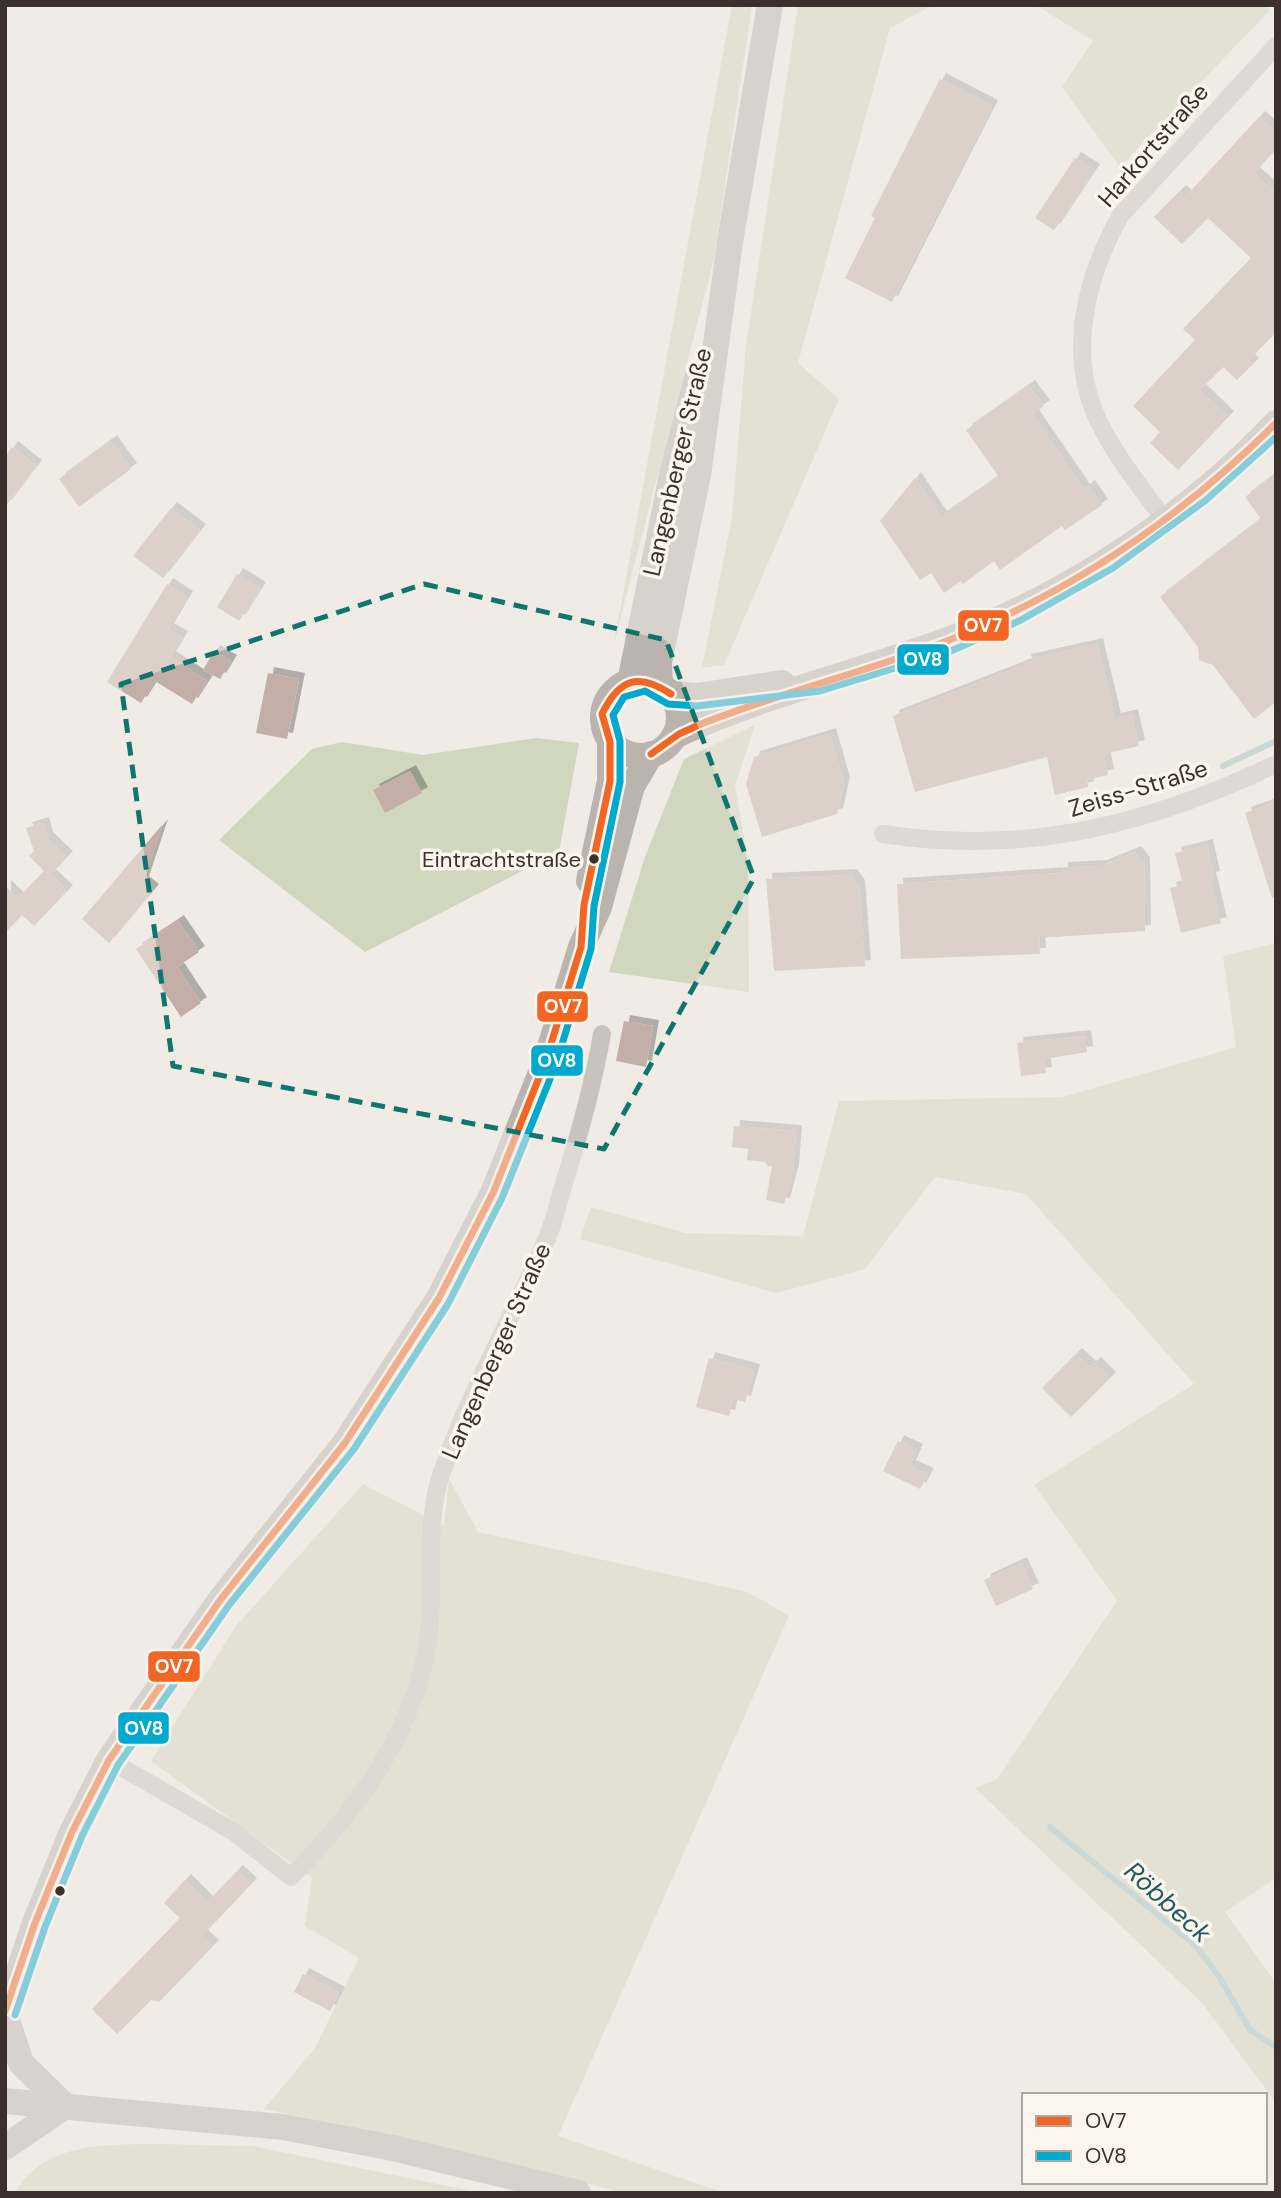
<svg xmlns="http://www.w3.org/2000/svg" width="1281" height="2198" viewBox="0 0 1281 2198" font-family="'DM Sans',sans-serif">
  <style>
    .green { fill: #d1d6bf }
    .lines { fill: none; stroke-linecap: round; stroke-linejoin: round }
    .stream { stroke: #a1c2c1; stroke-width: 6 }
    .building { fill: #c3afa7; filter: url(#shadow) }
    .street { stroke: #c9c3be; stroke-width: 18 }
    .secondary { stroke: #bab3ae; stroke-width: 26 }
    .bus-1-casing { stroke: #fbf5ee; stroke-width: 12 }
    .bus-2-casing { stroke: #fbf5ee; stroke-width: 12 }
    .bus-1 { stroke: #f26522; stroke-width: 7 }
    .bus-2 { stroke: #00a9ce; stroke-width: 7 }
    .marked { fill: none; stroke: #0f766e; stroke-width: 5; stroke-dasharray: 14 9; stroke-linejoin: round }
    .bus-dot { fill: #3b302b; stroke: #fbf5ee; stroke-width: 2.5 }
    .labels { text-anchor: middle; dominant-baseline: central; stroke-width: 7; stroke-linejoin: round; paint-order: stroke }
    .bus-label { font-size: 22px; fill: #3b302b; stroke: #fbf5ee; text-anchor: end }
    .street-label { font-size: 24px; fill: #3b302b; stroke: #fbf5ee }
    .water-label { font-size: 26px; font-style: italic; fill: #1f5a5e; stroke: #fbf5ee }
    .line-badge { stroke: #fbf5ee; stroke-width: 2.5 }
    .badge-label { font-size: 19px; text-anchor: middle; font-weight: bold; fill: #fff }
  </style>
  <defs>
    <filter id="shadow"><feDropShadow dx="6" dy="-6" stdDeviation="0" flood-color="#0004"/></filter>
  </defs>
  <rect width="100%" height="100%" fill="#f0ebe5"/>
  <g class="green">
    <path d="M 732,5 L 752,5 L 714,259 L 614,643 Z"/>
    <path d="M 798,5 L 933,5 L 890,28 L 798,363 L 839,399 L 724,665 L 702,668 L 732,517 L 746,345 Z"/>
    <path d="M 1036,5 L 1266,5 L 1270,10 L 1120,167 L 1062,87 L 1093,41 Z"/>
    <path d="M 755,725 L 735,785 L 748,860 L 749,992 L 609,972 L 645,857 L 684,759 Z"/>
    <path d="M 536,738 L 579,743 L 559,852 L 365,952 L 219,840 L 312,749 L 342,742 L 423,755 Z"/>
    <path d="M 1276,943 L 1276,1878 L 1225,1912 L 1276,1983 L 1276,2103 L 1203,2004 L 975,1788 L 997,1779 L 1117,1601 L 1034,1485 L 1194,1384 L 1026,1194 L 935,1177 L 865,1269 L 777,1293 L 580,1239 L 591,1207 L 685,1233 L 803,1236 L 839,1101 L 1063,1097 L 1236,1047 L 1223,956 Z"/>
    <path d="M 449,1479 L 478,1532 L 748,1592 L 789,1616 L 558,2136 L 725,2193 L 625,2193 L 474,2155 L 264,2109 L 315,2048 L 359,1958 L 305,1926 L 312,1878 L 151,1761 L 236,1626 L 363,1484 L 444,1526 Z"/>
    <path d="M 158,2144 L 253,2146 L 481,2193 L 15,2193 C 44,2141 107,2145 158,2144 Z"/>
  </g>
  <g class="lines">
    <g class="stream">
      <path d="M 1223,766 L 1276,741"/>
      <path d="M 1050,1827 L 1195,1945 L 1220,1978 L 1250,2030 L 1276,2047"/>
    </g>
  </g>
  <g class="building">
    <path d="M 940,79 L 992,106 L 892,302 L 845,278 L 875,218 L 871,216 Z"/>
    <path d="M 1259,117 L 1276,132 L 1276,149 L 1254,173 L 1276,193 L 1276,332 L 1249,360 L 1253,364 L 1237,380 L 1223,367 L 1200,390 L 1228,417 L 1178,470 L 1150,443 L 1160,432 L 1133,406 L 1195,340 L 1183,329 L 1251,258 L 1208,218 L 1182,244 L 1154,217 L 1180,191 L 1186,196 Z"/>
    <path d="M 1075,158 L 1094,170 L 1054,230 L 1035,218 Z"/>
    <path d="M 1029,386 L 1044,406 L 1032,414 L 1084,490 L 1089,486 L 1102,505 L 1065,530 L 1062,526 L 1000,570 L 994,561 L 963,584 L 961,581 L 944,593 L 931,573 L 920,580 L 880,521 L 915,478 L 941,517 L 999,477 L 966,430 Z"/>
    <path d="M 111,441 L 131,469 L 79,507 L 59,479 Z"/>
    <path d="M 12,447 L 36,466 L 5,507 L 5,457 Z"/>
    <path d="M 1276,474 L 1276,702 L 1254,719 L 1213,665 L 1199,660 L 1198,647 L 1160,597 L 1261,519 L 1245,497 Z"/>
    <path d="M 171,508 L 200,530 L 163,578 L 133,556 Z"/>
    <path d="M 237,574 L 260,588 L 239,621 L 217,607 Z"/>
    <path d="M 167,584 L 187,597 L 168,629 L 182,637 L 170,657 L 207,681 L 192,704 L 155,681 L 141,703 L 107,682 Z"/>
    <path d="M 1097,644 L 1115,719 L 1132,715 L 1139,746 L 1104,754 L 1108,775 L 1087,780 L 1088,787 L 1055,795 L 1047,757 L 915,792 L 893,716 L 1026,664 L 1025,660 Z"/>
    <path d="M 214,651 L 231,661 L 220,679 L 203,670 Z"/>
    <path d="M 268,673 L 299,679 L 287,739 L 256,733 Z"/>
    <path d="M 830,734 L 844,783 L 837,814 L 762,837 L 746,784 L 754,757 Z"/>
    <path d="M 410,771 L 422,793 L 385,813 L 373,790 Z"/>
    <path d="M 1276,802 L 1276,897 L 1272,898 L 1245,813 Z"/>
    <path d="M 43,823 L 47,838 L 67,857 L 50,875 L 67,891 L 34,926 L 22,915 L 5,933 L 5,886 L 18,898 L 44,871 L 29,856 L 34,851 L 26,828 Z"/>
    <path d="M 162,825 L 143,882 L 153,890 L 109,943 L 82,919 Z"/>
    <path d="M 1207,845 L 1214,877 L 1210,878 L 1221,923 L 1181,933 L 1170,888 L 1183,885 L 1175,853 Z"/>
    <path d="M 1135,852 L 1144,863 L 1145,931 L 1039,938 L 1040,954 L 901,959 L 897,884 L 1062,873 L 1062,868 L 1101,866 Z"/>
    <path d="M 851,875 L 859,886 L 865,966 L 774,971 L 766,879 Z"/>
    <path d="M 178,921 L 199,952 L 177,967 L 201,1003 L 181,1017 L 136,949 Z"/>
    <path d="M 624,1021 L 653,1026 L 646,1067 L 616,1061 Z"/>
    <path d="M 1085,1036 L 1087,1052 L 1044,1059 L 1046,1073 L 1021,1076 L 1017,1043 Z"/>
    <path d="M 734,1126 L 796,1131 L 793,1170 L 784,1204 L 766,1200 L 772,1166 L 767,1166 L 765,1162 L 747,1160 L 748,1149 L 732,1147 Z"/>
    <path d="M 1076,1354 L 1090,1367 L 1095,1363 L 1110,1378 L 1071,1417 L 1042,1388 Z"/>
    <path d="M 709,1358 L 754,1370 L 745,1402 L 733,1399 L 729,1416 L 696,1407 Z"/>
    <path d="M 898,1441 L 917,1450 L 910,1466 L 928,1474 L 920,1489 L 883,1471 Z"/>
    <path d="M 1021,1563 L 1033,1589 L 996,1606 L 984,1580 Z"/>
    <path d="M 237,1871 L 251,1884 L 202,1936 L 213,1946 L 159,2002 L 151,2000 L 117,2034 L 92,2009 L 180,1918 L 164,1903 L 185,1880 L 207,1902 Z"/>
    <path d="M 303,1974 L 339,1993 L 330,2011 L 294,1992 Z"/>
  </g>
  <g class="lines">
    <g class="street">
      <path d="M 1164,519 C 1140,486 1110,450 1094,411 C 1068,346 1088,274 1120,216 L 1276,46"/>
      <path d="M 883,834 C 1024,856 1149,825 1276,764"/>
      <path d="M 109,1760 L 234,1832 L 291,1877 C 358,1809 423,1722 430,1622 C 433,1575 426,1520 441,1475 C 468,1394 511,1321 545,1243 C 554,1224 558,1203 564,1183 C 580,1133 593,1085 602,1034"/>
    </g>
    <g class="secondary">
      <circle cx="641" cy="718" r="38"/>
      <path d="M 630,682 L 673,470 L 697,377"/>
      <path d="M 660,685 L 659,662 L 698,475 L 730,242 L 770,5"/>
      <path d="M 671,694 L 697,696 L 782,683"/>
      <path d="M 674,736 C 761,695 855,674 945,641 C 1064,598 1189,516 1276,423"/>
      <path d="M 589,881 L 610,781 L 610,742"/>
      <path d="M 5,2012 L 35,1923 L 72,1832 L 109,1760 L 221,1599 L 345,1443 L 439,1298 L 493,1193 L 546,1060 L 581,947 L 599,907 L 632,786 L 651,754"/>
      <path d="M 5,2014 L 21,2063 L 65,2106"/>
      <path d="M 5,2101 L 283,2127 L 393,2148 L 578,2193"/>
      <path d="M 5,2147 L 65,2106"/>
    </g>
    <defs>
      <g id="bus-1">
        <path d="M 651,754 L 679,734 L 701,724 C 782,692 866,672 947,641 C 1072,592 1181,518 1276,423"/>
        <path d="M 5,2011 L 35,1923 L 72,1832 L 109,1760 L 221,1599 L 345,1443 L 439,1298 L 493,1193 L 546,1060 L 581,947 L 584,905 L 610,781 L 610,742 L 602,714 C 619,679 638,672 671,694"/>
      </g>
      <path id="bus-2" d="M 15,2015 L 45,1927 L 82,1836 L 118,1765 L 229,1605 L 354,1449 L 448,1304 L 502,1198 L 556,1064 L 591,949 L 594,906 L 620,782 L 620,741 L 613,715 L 624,697 L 645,691 L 668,704 L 697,706 L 820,691 L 951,651 L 1019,621 L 1113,568 L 1206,500 L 1276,437"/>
    </defs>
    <use href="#bus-1" class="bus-1-casing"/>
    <use href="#bus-2" class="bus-2-casing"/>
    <use href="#bus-1" class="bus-1"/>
    <use href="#bus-2" class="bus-2"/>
  </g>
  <path d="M0 0H1281V2198H0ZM 424,584 L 666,640 L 754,878 L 604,1149 L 173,1066 L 121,684 Z" fill="#f0ebe5" fill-opacity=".55" fill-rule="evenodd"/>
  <path class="marked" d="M 424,584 L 666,640 L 754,878 L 604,1149 L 173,1066 L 121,684 Z"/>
  <g class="bus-dot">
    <circle cx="594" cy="859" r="6"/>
    <circle cx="60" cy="1891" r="6"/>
  </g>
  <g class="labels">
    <g class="bus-label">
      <text x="581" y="859">Eintrachtstraße</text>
    </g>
    <g class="street-label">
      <text transform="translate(1153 145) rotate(-49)">Harkortstraße</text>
      <text transform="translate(677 462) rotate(-77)">Langenberger Straße</text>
      <text transform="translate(1138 788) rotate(-17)">Zeiss-Straße</text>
      <text transform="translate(496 1351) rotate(-66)">Langenberger Straße</text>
    </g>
    <g class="water-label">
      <text transform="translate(1168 1902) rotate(42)">Röbbeck</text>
    </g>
  </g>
  <g class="line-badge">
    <rect x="957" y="609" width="53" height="33" rx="7" fill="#f26522"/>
    <rect x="896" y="643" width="54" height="33" rx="7" fill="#00a9ce"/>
    <rect x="536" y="990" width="53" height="33" rx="7" fill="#f26522"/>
    <rect x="530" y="1044" width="54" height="33" rx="7" fill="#00a9ce"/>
    <rect x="147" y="1650" width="54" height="33" rx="7" fill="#f26522"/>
    <rect x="117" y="1711" width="53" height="34" rx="7" fill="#00a9ce"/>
  </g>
  <g class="badge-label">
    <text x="983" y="632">OV7</text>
    <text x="923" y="666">OV8</text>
    <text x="563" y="1013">OV7</text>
    <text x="557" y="1067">OV8</text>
    <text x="174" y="1673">OV7</text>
    <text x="144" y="1735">OV8</text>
  </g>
  <rect width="1281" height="2198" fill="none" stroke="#3b302b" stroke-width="14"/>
  <rect x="1022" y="2093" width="245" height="91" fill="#fbf5ee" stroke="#aea6a0" stroke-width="2"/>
  <rect x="1036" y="2116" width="35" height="10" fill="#f26522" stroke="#aea6a0" stroke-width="2"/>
  <text x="1085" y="2128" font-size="21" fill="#3b302b">OV7</text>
  <rect x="1036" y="2151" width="35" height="10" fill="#00a9ce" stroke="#aea6a0" stroke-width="2"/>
  <text x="1085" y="2163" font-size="21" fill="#3b302b">OV8</text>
</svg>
